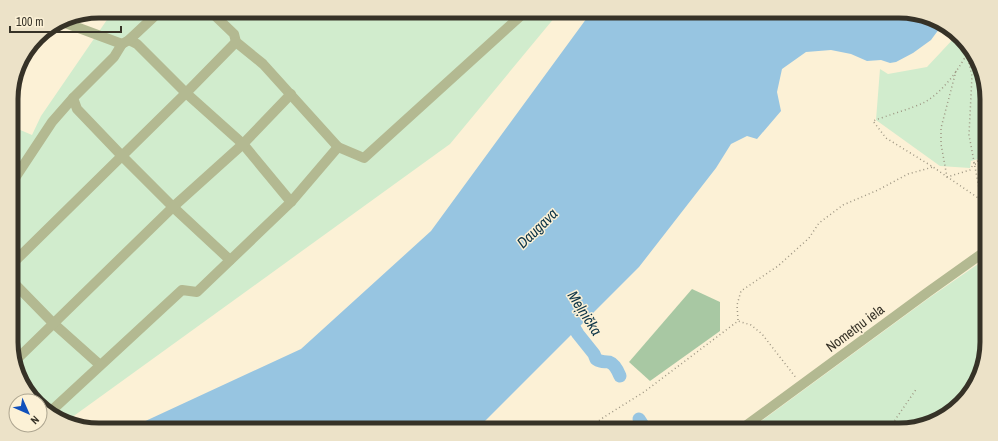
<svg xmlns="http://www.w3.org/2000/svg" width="998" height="441" viewBox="0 0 998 441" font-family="'Archivo Narrow',sans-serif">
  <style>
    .green { fill: #d1eccd }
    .forest { fill: #a8c8a3 }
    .water { fill: #97c5e1 }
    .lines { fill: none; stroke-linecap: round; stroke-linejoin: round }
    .river { stroke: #97c5e1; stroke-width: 13 }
    .path { stroke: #9e9683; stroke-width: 1.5; stroke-dasharray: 1 3; stroke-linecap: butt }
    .minor { stroke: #b3b991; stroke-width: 10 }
    .labels { text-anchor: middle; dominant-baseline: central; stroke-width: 3; stroke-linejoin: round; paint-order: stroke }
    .street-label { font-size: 14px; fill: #363227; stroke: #fcf1d6 }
    .water-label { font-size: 15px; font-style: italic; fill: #0c3447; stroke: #fcf1d6 }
    .rim { fill: none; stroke: #363227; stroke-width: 5 }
  </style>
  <rect width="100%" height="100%" fill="#fcf1d6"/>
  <g class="green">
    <path d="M 113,11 L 560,11 L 450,144 L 64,423 L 40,404 L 40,401 L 36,401 L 29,396 L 12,354 L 11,126 L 32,135 L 41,116 Z"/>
    <path d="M 956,36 L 969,45 L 986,87 L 986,157 L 971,161 L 970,168 L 940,166 L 876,120 L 880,69 L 888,74 L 927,67 Z"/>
    <path d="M 981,262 L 987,264 L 987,342 L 980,375 L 948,415 L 905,430 L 749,430 L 929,298 Z"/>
  </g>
  <path class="forest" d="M 692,289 L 720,302 L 720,331 L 650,381 L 629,362 Z"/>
  <path class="water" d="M 592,11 L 899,11 L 932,18 L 942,25 L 931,40 L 913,53 L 896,62 L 890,63 L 881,60 L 867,61 L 851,54 L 831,50 L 806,52 L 782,69 L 777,92 L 781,111 L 757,139 L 747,136 L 731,144 L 716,168 L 639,267 L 476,430 L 126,430 L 301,349 L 431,231 Z"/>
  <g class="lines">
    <g class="river">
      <path d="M 567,316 L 578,334 L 594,354 L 596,359 C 602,363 604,361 609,362 C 615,364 618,371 620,376"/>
      <path d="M 639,419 L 646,430"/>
    </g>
    <g class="path">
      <path d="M 970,48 C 960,68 944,91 925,102 C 911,109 888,115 873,121 L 886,138 L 933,167 L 981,200 L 987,209"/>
      <path d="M 967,55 L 972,76 L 969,135 L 981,199"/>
      <path d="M 956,71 L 941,128 L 941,144 L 947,177 L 970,170 L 974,163 L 986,156"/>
      <path d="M 975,164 L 986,166"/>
      <path d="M 738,320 L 737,305 L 741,291 L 778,266 L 809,238 L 819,223 L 843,205 L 878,190 L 908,174 L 933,167"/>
      <path d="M 586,430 L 604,417 L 644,392 L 738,321 L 751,325 L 762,334 L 797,379"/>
      <path d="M 887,430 L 895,420 L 917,388"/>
    </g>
    <g class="minor">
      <path d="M 210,11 L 234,34 L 236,42 L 263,64 L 338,147"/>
      <path d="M 323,11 L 325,13 L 327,11"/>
      <path d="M 60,21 L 122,44"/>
      <path d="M 129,40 L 137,44 L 186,93 L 243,144 L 291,202"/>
      <path d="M 73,98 L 77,109 L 122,156 L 173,207 L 230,260"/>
      <path d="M 11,184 L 52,122 L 73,98 L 114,57 L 122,44 L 129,40 L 160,11"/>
      <path d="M 12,264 L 186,93 L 236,42"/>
      <path d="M 12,281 L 53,323 L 100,365"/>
      <path d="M 15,361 L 173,207 L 243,144 L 291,94"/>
      <path d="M 50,412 L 182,290 L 197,292 L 291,202 L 338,147 L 364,158 L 526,11"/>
      <path d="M 740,430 L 928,292 L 987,250"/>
    </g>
  </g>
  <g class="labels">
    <g class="street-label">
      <text transform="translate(855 328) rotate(-37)">Nometņu iela</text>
    </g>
    <g class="water-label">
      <text transform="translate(537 228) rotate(-44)">Daugava</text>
      <text transform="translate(585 313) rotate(57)">Meļņička</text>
    </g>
  </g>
  <path d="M0 0H998V441H0ZM99 18H899A81 81 0 0 1 980 99V342A81 81 0 0 1 899 423H99A81 81 0 0 1 18 342V99A81 81 0 0 1 99 18Z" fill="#ece2c8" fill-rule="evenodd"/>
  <path class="rim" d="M99 18H899A81 81 0 0 1 980 99V342A81 81 0 0 1 899 423H99A81 81 0 0 1 18 342V99A81 81 0 0 1 99 18Z"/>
  <g transform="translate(28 413) rotate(135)"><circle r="19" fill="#fcf1d6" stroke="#ada590"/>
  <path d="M0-3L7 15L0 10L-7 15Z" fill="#1050bb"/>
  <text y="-6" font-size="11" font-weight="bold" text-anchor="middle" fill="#363227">N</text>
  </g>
  <path d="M10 26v6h111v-6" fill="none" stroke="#363227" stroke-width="2"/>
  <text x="16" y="26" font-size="12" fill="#363227" stroke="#fcf1d6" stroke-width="3" paint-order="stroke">100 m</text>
</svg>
